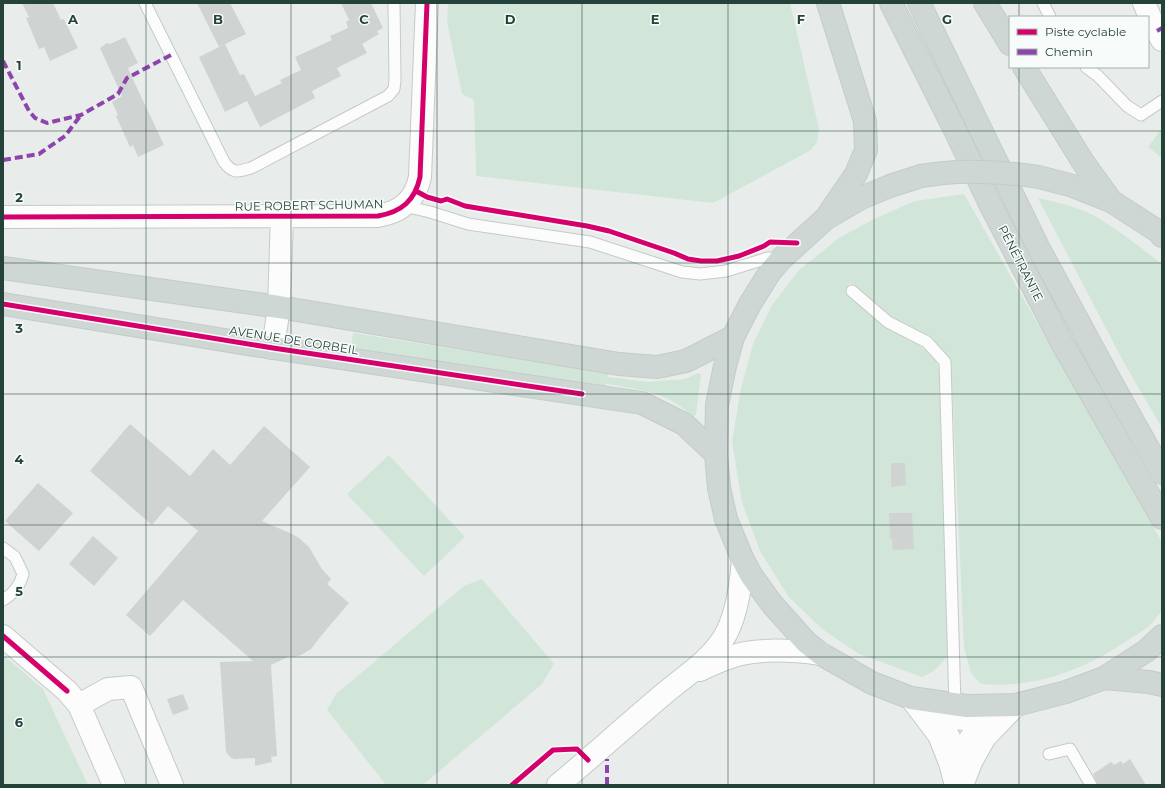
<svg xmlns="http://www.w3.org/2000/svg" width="1165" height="788" viewBox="0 0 1165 788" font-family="Montserrat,sans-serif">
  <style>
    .green { fill: #d1e6d8 }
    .building { fill: #cfd4d2 }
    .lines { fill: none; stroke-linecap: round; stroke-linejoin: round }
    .lane-casing { stroke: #c5cac8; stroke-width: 13 }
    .street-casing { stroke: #c5cac8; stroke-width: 24 }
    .secondary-casing { stroke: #c3cbc8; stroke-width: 24 }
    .primary-casing { stroke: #c3ccc9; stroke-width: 24 }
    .lane { stroke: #fcfcfc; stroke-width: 11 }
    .street { stroke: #fcfcfc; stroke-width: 22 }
    .secondary { stroke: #fcfcfc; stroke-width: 22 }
    .primary { stroke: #cfd7d5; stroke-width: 22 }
    .primary-bridge-casing { stroke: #c3ccc9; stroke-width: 24; stroke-linecap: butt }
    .primary-bridge { stroke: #cfd7d5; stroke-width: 22 }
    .quiet { stroke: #8e44ad; stroke-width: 4; stroke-dasharray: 8 4; stroke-linecap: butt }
    .cycleway-casing { stroke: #f7fbf9; stroke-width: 8 }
    .cycleway { stroke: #d6006c; stroke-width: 5 }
    .grid { fill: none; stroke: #24423a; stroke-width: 1; stroke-opacity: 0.55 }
    .labels { text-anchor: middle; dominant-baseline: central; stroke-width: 3; stroke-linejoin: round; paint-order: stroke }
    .street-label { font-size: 12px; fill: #24423a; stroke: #f7fbf9 }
    .grid-label { font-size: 13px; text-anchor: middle; font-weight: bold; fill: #24423a; stroke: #f7fbf9; stroke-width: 3; stroke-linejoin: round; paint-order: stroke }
  </style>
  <rect width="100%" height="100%" fill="#e8edeb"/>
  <g class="green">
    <path d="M 448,3 L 790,3 L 819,129 L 817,142 L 811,150 L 713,203 L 476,176 L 474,100 L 462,94 L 447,22 Z"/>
    <path d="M 1162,128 L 1162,158 L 1148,147 Z"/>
    <path d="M 964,194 L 1162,542 L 1162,611 C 1157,616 1153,622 1148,627 C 1142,632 1134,636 1128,640 C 1084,670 1034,689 981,684 L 971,673 L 964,648 L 951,362 L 933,340 L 878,310 L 850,283 L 845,291 L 890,327 L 915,342 L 936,358 L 940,374 L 948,656 L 934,671 L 922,677 L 859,654 L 822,629 L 788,596 L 760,551 L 742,503 L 732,442 L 741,388 L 753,344 L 772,305 L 799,270 L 839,238 L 876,218 L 915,201 Z"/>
    <path d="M 1038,198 C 1055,202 1075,206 1091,214 C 1116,228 1139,246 1162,264 L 1162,428 L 1123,361 Z"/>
    <path d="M 353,333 L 608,373 L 608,377 L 649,382 L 685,379 L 698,373 L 701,374 L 696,415 L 692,416 C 666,391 640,390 606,384 L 605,388 L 351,348 Z"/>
    <path d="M 389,455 L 465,537 L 424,576 L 347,494 Z"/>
    <path d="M 482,579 L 554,664 L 542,684 L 423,785 L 386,785 L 327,710 L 336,694 L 464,586 Z"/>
    <path d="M 3,655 L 43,689 L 88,785 L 3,785 Z"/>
  </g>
  <g class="building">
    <path d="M 22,3 L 53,3 L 61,20 L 64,19 L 78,48 L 50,61 L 44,47 L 39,49 L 26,18 L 29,17 Z"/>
    <path d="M 197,3 L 230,3 L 246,34 L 219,47 Z"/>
    <path d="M 341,3 L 371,3 L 383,28 L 377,31 L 379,34 L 362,44 L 367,53 L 337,68 L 341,76 L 312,91 L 315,98 L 260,127 L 247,101 L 225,112 L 199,57 L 225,44 L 240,75 L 244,74 L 255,96 L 282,83 L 280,80 L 301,70 L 295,57 L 332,40 L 330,36 L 348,28 L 346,22 L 349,20 Z"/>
    <path d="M 125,37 L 138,63 L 128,68 L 129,71 L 164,145 L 138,157 L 133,145 L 130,147 L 116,116 L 118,115 L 112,102 L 122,96 L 100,48 L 107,43 L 110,44 Z"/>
    <path d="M 130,424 L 190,476 L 213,449 L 230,465 L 264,426 L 310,467 L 262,521 L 292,534 L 299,538 L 309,547 L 322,569 L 331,579 L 327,584 L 349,603 L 321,636 L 311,649 L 301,655 L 295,657 L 290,656 L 271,665 L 277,756 L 271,757 L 272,762 L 255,766 L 255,758 L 235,759 L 231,758 L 226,752 L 220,662 L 253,661 L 183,600 L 150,636 L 126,615 L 198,531 L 168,506 L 152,525 L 90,471 Z"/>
    <path d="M 891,463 L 905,463 L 906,485 L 891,487 Z"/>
    <path d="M 38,483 L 73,513 L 39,551 L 5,521 Z"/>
    <path d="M 889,513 L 912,513 L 914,549 L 893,550 L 892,538 L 890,539 Z"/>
    <path d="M 93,536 L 118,558 L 94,586 L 69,564 Z"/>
    <path d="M 183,694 L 189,709 L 173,715 L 167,699 Z"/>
    <path d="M 1130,759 L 1146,785 L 1098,785 L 1093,774 L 1111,762 L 1114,765 L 1121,761 L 1123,764 Z"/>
  </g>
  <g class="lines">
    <defs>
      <g id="lane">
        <path d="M 145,3 L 224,162 C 233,174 238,172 251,168 L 388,96 L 394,89 L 395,80 L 394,3"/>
        <path d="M 1043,3 L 1050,17"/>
        <path d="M 1086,67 L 1098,76 L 1127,106 L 1141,115 L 1162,101"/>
        <path d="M 404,206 L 430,212 L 468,224 L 590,242 L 682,272 L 700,274 L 726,271 L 768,258 L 781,259"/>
        <path d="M 852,291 L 888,322 L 927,342 L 945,362 L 955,705"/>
        <path d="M 3,548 L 15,557 L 23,574 C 20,586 13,594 3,600"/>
        <path d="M 1049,754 L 1070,749 L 1091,785"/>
      </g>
      <g id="street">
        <path d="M 1144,3 L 1153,24 L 1162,40"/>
        <path d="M 3,217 L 378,216 C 401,212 415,201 420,177 L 427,3"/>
        <path d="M 273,348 L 279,307 L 282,216"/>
        <path d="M 3,636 L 67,691 L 79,705 L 114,785"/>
        <path d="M 79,705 L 108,689 L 131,687 L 172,785"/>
        <path d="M 940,717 L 978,720 L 982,721 L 981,724 L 965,746 L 961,757 L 959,760 L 956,759 C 954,750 952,741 946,732 C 944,727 939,724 938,719 Z"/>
      </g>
      <g id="secondary">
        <path d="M 700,670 C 716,662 734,654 753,652 C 775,649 799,651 821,654"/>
        <path d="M 911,698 L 939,735 L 950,763 L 956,785"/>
        <path d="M 558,785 C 594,755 629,723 665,693 C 685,676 709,661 723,639 C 737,618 741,584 743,560"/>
        <path d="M 962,785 L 972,760 L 985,737 L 1016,705"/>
      </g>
      <g id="primary">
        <path d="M 891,3 L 955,130 L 989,202 L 1062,343 L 1162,518"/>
        <path d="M 919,3 L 1039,249 L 1111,382 L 1162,473"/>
        <path d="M 985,3 L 1010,44"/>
        <path d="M 1024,67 L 1083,162 L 1111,201"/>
        <path d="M 943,173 L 921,176 L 890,186 L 861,198 L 825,219 L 781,259 L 770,272 L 750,304 L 733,337 L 725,366 L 717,405 L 716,454 L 719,488 L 726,519 L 743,560 L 751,575 L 772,604 L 806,642 L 821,654 L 872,683 L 911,698 L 967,706 L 1016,705 L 1066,692 L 1104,678 L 1146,651 L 1162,636"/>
        <path d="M 1039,177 L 1073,186 L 1111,201 L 1159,232 L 1162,236"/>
        <path d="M 828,215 L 856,174 L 866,150 L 865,121 L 828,3"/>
        <path d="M 3,268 L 279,307 L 619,364 L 657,367 L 686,361 L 733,337"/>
        <path d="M 3,304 L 273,348 L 642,403 L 684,424 L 716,454"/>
        <path d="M 1104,678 L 1149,682 L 1162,685"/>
      </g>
    </defs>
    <use href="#lane" class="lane-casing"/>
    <use href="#street" class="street-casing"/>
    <use href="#secondary" class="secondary-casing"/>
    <use href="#primary" class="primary-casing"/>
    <use href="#lane" class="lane"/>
    <use href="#street" class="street"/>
    <use href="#secondary" class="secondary"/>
    <use href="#primary" class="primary"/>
    <defs>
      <path id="primary-bridge" d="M 943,173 C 976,170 1006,172 1039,177"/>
    </defs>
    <use href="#primary-bridge" class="primary-bridge-casing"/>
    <use href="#primary-bridge" class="primary-bridge"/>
    <g class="quiet">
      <path d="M 1157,31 L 1162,28"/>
      <path d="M 3,61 L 29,111 L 35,118 L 47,123 L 81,115 L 118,94 L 127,78 L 171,55"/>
      <path d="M 3,160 L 39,154 L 65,136 L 81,115"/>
      <path d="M 607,785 L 607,759"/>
    </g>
    <defs>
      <g id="cycleway">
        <path d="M 416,191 L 427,197 L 441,201 L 447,199 L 465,206 L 477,208 L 587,226 L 609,231 L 674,253 L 688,259 L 701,261 L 717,261 L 739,256 L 764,246 L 770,242 L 797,243"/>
        <path d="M 3,217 L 378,216 C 401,212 415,201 420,177 L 427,3"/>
        <path d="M 3,304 L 273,348 L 582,394"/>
        <path d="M 3,636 L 67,691"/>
        <path d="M 512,785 L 553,750 L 577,749 L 588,760"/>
      </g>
    </defs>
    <use href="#cycleway" class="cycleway-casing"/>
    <use href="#cycleway" class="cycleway"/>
  </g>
  <path class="grid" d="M 146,3 L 146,785M 291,3 L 291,785M 437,3 L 437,785M 582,3 L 582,785M 728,3 L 728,785M 874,3 L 874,785M 1019,3 L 1019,17M 1019,67 L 1019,785M 3,131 L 1162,131M 3,263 L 1162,263M 3,394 L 1162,394M 3,525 L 1162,525M 3,657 L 1162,657"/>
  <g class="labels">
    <g class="street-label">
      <text transform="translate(309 205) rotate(-1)">RUE ROBERT SCHUMAN</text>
      <text transform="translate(1021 263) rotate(63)">PÉNÉTRANTE</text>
      <text transform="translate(294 340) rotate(9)">AVENUE DE CORBEIL</text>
    </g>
  </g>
  <g class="grid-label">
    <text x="73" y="24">A</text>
    <text x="218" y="24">B</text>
    <text x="364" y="24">C</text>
    <text x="510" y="24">D</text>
    <text x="655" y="24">E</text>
    <text x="801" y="24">F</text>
    <text x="947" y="24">G</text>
    <text x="19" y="70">1</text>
    <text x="19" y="202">2</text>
    <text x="19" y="333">3</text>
    <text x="19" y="464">4</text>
    <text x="19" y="596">5</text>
    <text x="19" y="727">6</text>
  </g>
  <rect width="1165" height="788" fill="none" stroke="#24423a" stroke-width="8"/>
  <rect x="1009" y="16" width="140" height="52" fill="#f7fbf9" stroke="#a3b1ad"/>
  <rect x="1017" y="29" width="20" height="6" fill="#d6006c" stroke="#a3b1ad"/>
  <text x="1045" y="36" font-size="12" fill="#24423a">Piste cyclable</text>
  <rect x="1017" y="49" width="20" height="6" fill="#8e44ad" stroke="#a3b1ad"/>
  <text x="1045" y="56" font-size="12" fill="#24423a">Chemin</text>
</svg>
